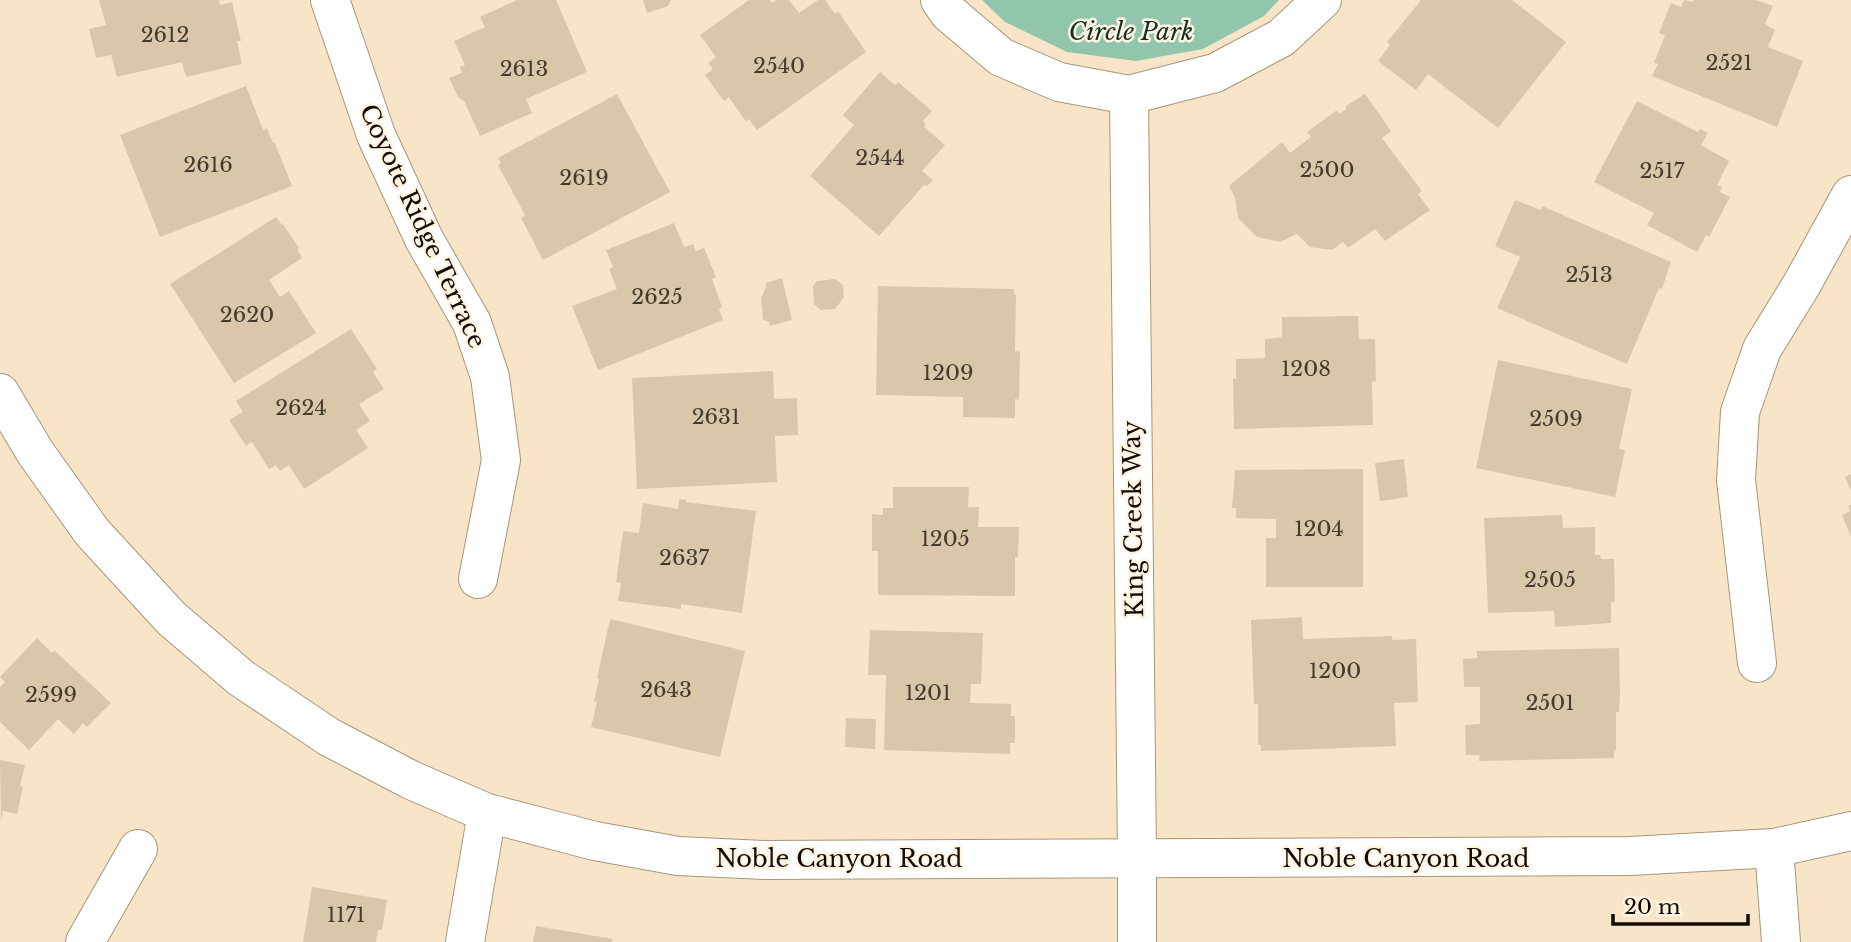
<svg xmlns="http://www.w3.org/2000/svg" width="1851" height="942" viewBox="0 0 1851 942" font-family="'Libre Baskerville',serif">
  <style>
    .green { fill: #91c6ac }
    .building { fill: #dac7aa }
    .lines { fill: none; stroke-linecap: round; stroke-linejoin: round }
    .minor-casing { stroke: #a8967a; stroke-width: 40 }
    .tertiary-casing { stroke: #a8967a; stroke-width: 40 }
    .minor { stroke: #fff; stroke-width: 38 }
    .tertiary { stroke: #fff; stroke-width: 38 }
    .labels { text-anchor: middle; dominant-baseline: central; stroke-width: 5; stroke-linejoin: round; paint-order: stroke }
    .number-label { font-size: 21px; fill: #443a2d }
    .park-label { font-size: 24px; font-style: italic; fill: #133023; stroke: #fff3e1 }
    .street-label { font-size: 24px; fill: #120b03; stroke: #fff3e1 }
  </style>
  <rect width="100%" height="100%" fill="#f8e5c7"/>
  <path class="green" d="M 982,0 L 1279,0 L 1264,16 L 1203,49 L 1136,61 L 1067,52 L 1005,22 Z"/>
  <g class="building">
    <path d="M 99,0 L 219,0 L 220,5 L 232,2 L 241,41 L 237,41 L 242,64 L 186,77 L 182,62 L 117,77 L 111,55 L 96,58 L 89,29 L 106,25 Z"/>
    <path d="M 517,0 L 556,0 L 587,72 L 526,99 L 532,113 L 480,136 L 464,101 L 458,97 L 449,78 L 462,73 L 460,67 L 465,65 L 454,41 L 485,27 L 480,17 Z"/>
    <path d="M 643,0 L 671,0 L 668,6 L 647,13 Z"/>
    <path d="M 749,0 L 770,0 L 772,3 L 776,0 L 789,0 L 799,13 L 818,0 L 825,0 L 835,14 L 838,11 L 866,52 L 757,130 L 749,119 L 746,122 L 729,97 L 724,101 L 705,75 L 713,69 L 708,63 L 716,57 L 700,35 Z"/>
    <path d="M 1421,0 L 1512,0 L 1566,42 L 1498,128 L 1428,74 L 1416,90 L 1378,61 L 1390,45 L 1387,42 Z"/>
    <path d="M 1684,0 L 1693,2 L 1693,0 L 1756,0 L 1773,6 L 1765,24 L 1775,30 L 1768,47 L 1803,61 L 1777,127 L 1652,76 L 1658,64 L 1654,63 L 1665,35 L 1659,33 L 1671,3 L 1681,7 Z"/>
    <path d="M 880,72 L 895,85 L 898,82 L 932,111 L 923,121 L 926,124 L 924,127 L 945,145 L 922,171 L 933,180 L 927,186 L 924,185 L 879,236 L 810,176 L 854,125 L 843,115 Z"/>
    <path d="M 246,86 L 263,130 L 267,128 L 273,143 L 275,143 L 292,186 L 160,237 L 120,135 Z"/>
    <path d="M 617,94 L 670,192 L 543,260 L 521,218 L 525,215 L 498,165 L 501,163 L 498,158 Z"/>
    <path d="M 1365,94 L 1391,131 L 1382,138 L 1422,191 L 1418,194 L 1430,210 L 1385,241 L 1375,229 L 1348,248 L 1343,242 L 1332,250 L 1310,247 L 1297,234 L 1280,242 L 1257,237 L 1238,218 L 1235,198 L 1229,186 L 1282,142 L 1290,153 L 1311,137 L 1307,132 L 1337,110 L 1339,114 L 1346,109 L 1346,106 Z"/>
    <path d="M 1637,101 L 1698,132 L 1700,129 L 1708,133 L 1701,145 L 1729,161 L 1717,185 L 1722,187 L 1720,192 L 1730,197 L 1709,237 L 1706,235 L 1697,252 L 1647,225 L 1654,213 L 1594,182 Z"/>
    <path d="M 1515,200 L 1541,210 L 1542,206 L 1671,262 L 1662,289 L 1659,288 L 1627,364 L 1497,308 L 1520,257 L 1495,246 Z"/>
    <path d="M 276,217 L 282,225 L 283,224 L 299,248 L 297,249 L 302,258 L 269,280 L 280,297 L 289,291 L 316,333 L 234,383 L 170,284 Z"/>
    <path d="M 674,223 L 684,247 L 693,244 L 696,251 L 704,248 L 716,277 L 712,279 L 722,307 L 719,309 L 723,320 L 598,370 L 572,306 L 617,289 L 609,269 L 613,267 L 606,250 Z"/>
    <path d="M 782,278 L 792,320 L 770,326 L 769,322 L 763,320 L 761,298 L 766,287 L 766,283 Z"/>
    <path d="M 835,279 L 843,285 L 844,297 L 835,309 L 821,310 L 814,304 L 813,286 L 817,281 Z"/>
    <path d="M 878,286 L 1014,289 L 1014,294 L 1016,295 L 1015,351 L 1020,352 L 1019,400 L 1015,399 L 1015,418 L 963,417 L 963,397 L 876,395 Z"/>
    <path d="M 1358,316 L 1359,339 L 1375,339 L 1376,381 L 1372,382 L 1373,425 L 1234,429 L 1233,379 L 1236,379 L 1236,359 L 1265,358 L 1265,339 L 1282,337 L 1282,317 Z"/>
    <path d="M 351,329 L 377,369 L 373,372 L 384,389 L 359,404 L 370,421 L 356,430 L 368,448 L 304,489 L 289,465 L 280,471 L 276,465 L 269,469 L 252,442 L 246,446 L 229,420 L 243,412 L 236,401 Z"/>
    <path d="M 1498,360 L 1632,389 L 1619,449 L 1625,450 L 1615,497 L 1476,468 Z"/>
    <path d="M 773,371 L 774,399 L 797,398 L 798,435 L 775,436 L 777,482 L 637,489 L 632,378 Z"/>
    <path d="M 1404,459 L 1408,497 L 1380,501 L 1375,463 Z"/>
    <path d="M 1363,469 L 1363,587 L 1266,587 L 1266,538 L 1276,538 L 1276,519 L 1236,518 L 1236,508 L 1232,508 L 1235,470 Z"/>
    <path d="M 1851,474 L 1851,491 L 1845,477 Z"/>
    <path d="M 893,487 L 969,487 L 968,507 L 979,507 L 978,527 L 1019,527 L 1018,557 L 1015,557 L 1015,596 L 878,595 L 878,551 L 872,551 L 872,514 L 883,515 L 883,508 L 893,508 Z"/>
    <path d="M 679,499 L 687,500 L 686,502 L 756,511 L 742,613 L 681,604 L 681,609 L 618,601 L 621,583 L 616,582 L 623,531 L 639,533 L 643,503 L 678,509 Z"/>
    <path d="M 1851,505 L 1851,537 L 1842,515 L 1850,511 L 1848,506 Z"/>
    <path d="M 1562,515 L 1563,528 L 1595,527 L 1595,555 L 1600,555 L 1601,559 L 1614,559 L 1615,601 L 1611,602 L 1611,623 L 1555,627 L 1554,611 L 1488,613 L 1484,518 Z"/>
    <path d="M 1302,617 L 1303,639 L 1392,636 L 1392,640 L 1416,639 L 1418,702 L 1394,703 L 1396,746 L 1261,751 L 1261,745 L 1258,745 L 1258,704 L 1254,704 L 1251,620 Z"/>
    <path d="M 610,619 L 745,651 L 720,757 L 591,727 L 597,702 L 594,701 L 599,679 L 597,678 Z"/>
    <path d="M 870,630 L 983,633 L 981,684 L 971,684 L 970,703 L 1011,704 L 1011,716 L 1015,716 L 1015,743 L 1010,743 L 1010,754 L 884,750 L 886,675 L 868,675 Z"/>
    <path d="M 37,638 L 52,653 L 54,650 L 111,703 L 87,727 L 83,723 L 74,734 L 58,719 L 29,750 L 0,722 L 0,687 L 5,682 L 0,677 Z"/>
    <path d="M 1619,648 L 1620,695 L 1619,712 L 1616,712 L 1616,750 L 1614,751 L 1614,758 L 1479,761 L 1480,755 L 1466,755 L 1465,725 L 1480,724 L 1480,687 L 1464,687 L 1463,659 L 1477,658 L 1477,651 Z"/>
    <path d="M 846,718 L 876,719 L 875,749 L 845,747 Z"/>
    <path d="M 0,760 L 25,765 L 20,786 L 23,787 L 17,814 L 3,811 L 1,821 Z"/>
    <path d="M 312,887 L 387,900 L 382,930 L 378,930 L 376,942 L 303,942 Z"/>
    <path d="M 536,926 L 613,939 L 612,942 L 533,942 Z"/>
  </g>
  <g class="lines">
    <defs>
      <g id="minor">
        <path d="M 330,0 L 376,135 L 424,239 L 472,323 L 490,377 L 501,460 L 478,579"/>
        <path d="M 940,0 L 949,13 L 1001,57 L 1059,82 L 1129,95 L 1215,73 L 1281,38 L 1322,0"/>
        <path d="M 1129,95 L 1137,859"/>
        <path d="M 1757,663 L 1736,480 L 1740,412 L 1762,349 L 1802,284 L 1851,195"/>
        <path d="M 85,942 L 138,849"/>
        <path d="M 465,942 L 487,813"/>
        <path d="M 1781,942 L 1774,848 L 1851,831"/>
      </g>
      <g id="tertiary">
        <path d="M 0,393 L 35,452 L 92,532 L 171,618 L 241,678 L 329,737 L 411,780 L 487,813 L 595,841 L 678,856 L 766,860 L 1630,856 L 1774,848"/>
        <path d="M 1137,859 L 1137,942"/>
      </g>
    </defs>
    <use href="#minor" class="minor-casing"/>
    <use href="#tertiary" class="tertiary-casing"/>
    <use href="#minor" class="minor"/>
    <use href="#tertiary" class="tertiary"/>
  </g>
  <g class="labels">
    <g class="number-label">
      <text x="165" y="35">2612</text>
      <text x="1729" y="63">2521</text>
      <text x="779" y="66">2540</text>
      <text x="524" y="69">2613</text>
      <text x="880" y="158">2544</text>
      <text x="208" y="165">2616</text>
      <text x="1327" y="170">2500</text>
      <text x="1662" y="171">2517</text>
      <text x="584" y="178">2619</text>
      <text x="1589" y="275">2513</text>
      <text x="657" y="297">2625</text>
      <text x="247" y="315">2620</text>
      <text x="1306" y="369">1208</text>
      <text x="948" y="373">1209</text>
      <text x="301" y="408">2624</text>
      <text x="716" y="417">2631</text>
      <text x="1556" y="419">2509</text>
      <text x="1319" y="529">1204</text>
      <text x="945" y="539">1205</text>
      <text x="684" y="558">2637</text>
      <text x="1550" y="580">2505</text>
      <text x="1335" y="671">1200</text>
      <text x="666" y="690">2643</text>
      <text x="928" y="693">1201</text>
      <text x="51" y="695">2599</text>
      <text x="1550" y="703">2501</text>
      <text x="346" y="915">1171</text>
    </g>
    <g class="park-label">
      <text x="1131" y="31">Circle Park</text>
    </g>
    <g class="street-label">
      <text transform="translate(423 226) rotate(65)">Coyote Ridge Terrace</text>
      <text transform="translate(1133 519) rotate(-91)">King Creek Way</text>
      <text x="839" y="858">Noble Canyon Road</text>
      <text x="1406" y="858">Noble Canyon Road</text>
    </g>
  </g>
  <path d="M1613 914v10h135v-10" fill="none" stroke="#120b03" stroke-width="3.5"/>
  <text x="1624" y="914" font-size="21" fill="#120b03" stroke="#fff3e1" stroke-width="5" paint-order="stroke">20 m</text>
</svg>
